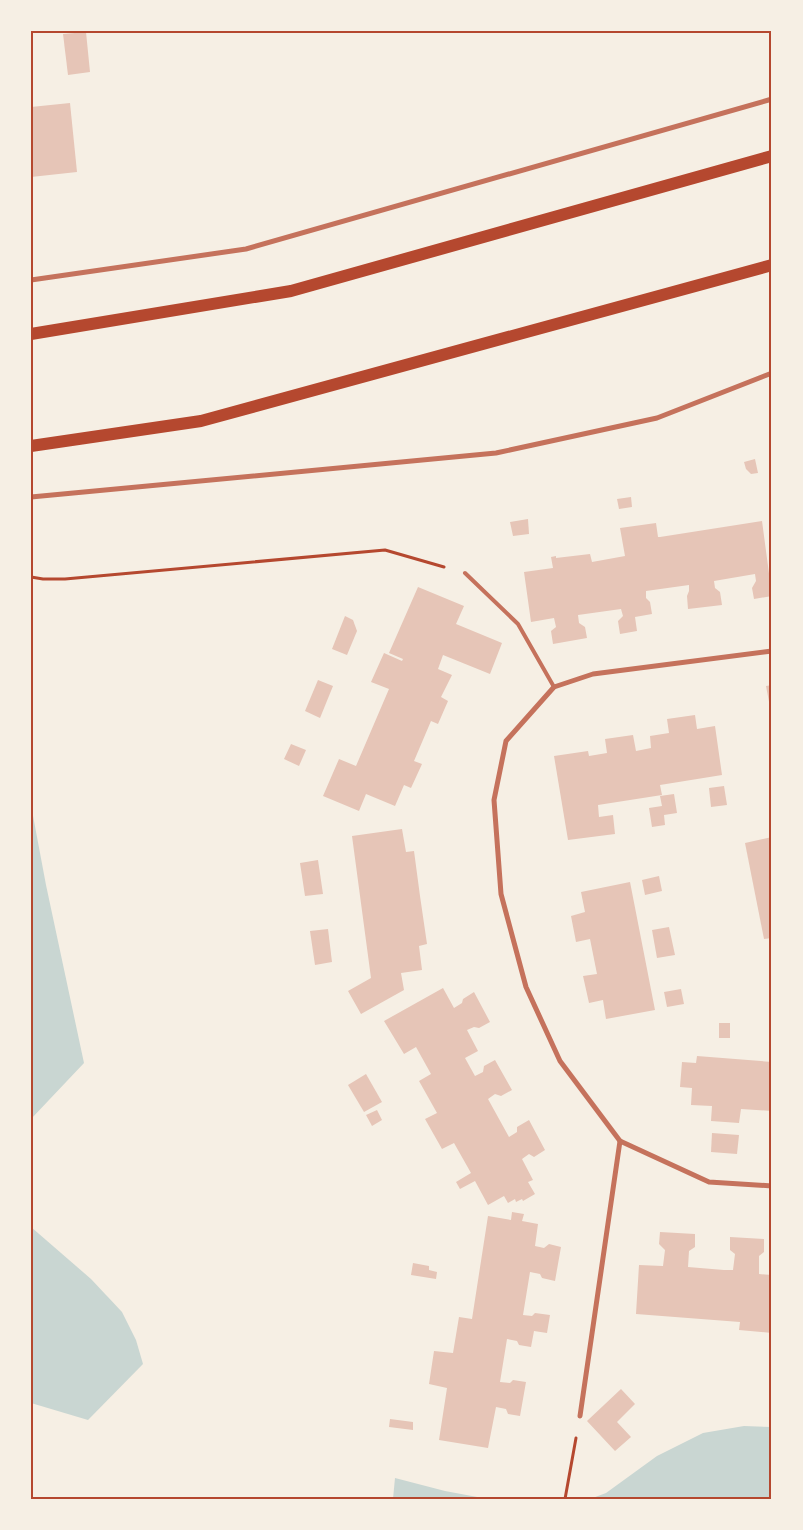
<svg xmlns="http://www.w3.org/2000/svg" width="803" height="1530" viewBox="0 0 803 1530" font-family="Inter,sans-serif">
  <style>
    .water { fill: #c9d6d2 }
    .building { fill: #e6c5b7 }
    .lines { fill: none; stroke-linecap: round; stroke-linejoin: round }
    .path { stroke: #b5482f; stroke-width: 3 }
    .service { stroke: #c5725c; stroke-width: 4 }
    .minor { stroke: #c5725c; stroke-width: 5 }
    .primary { stroke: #b5482f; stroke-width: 12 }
    .neatline { fill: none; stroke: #b5482f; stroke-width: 2 }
  </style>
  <rect width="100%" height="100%" fill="#f6efe4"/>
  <g class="water">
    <path d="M 31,805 L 46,885 L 84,1063 L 31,1119 Z"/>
    <path d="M 31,1227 L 91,1279 L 122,1312 L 136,1340 L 143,1364 L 88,1420 L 31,1403 Z"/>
    <path d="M 744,1426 L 772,1427 L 772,1499 L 590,1499 L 606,1493 L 657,1456 L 703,1433 Z"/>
    <path d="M 395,1478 L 445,1491 L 488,1499 L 393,1499 Z"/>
  </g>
  <g class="building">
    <path d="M 86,32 L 90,72 L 68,75 L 63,34 Z"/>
    <path d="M 70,103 L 77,172 L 31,177 L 31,107 Z"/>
    <path d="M 755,459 L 758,473 L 751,474 L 746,469 L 744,462 Z"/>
    <path d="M 631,497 L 632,507 L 619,509 L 617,499 Z"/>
    <path d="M 528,519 L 529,534 L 513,536 L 510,522 Z"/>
    <path d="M 762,521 L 772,596 L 754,599 L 752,588 L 756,581 L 755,574 L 714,581 L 715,588 L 720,592 L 722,605 L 688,609 L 687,596 L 689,591 L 689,585 L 646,591 L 646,598 L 650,602 L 652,614 L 635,617 L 637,631 L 620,634 L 618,621 L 623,616 L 621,609 L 578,615 L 579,623 L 585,627 L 587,638 L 553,644 L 551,631 L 556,627 L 554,618 L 531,622 L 524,572 L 553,568 L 551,557 L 556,556 L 556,558 L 590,554 L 592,562 L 625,556 L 620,528 L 656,523 L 658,537 L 660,537 Z"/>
    <path d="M 418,587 L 464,606 L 456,624 L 502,643 L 490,674 L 443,655 L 438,669 L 452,675 L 441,697 L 448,701 L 438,724 L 431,721 L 414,761 L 422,764 L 411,788 L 404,785 L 395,806 L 366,794 L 359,811 L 323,796 L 339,759 L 356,766 L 389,689 L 371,682 L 384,653 L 402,661 L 403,659 L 389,653 Z"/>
    <path d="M 345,616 L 353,620 L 357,631 L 347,655 L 332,649 Z"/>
    <path d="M 318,680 L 333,686 L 320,718 L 305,711 Z"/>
    <path d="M 772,685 L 772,712 L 771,712 L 766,686 Z"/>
    <path d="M 695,715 L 697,729 L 715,726 L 722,775 L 660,785 L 662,795 L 598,805 L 599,817 L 613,815 L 615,834 L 568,840 L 554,756 L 588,751 L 589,756 L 607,753 L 605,739 L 633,735 L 636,751 L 651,748 L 650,736 L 669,733 L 667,719 Z"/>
    <path d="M 291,744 L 306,750 L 299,766 L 284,759 Z"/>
    <path d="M 724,786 L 727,805 L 711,807 L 709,788 Z"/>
    <path d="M 674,794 L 677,813 L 664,815 L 665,825 L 652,827 L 649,808 L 662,806 L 660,796 Z"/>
    <path d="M 402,829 L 406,852 L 414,851 L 420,896 L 427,944 L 419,946 L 422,970 L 401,973 L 404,990 L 361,1014 L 348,991 L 371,978 L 352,836 Z"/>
    <path d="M 772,837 L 772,938 L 764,939 L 745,843 Z"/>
    <path d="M 318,860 L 323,894 L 305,896 L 300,863 Z"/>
    <path d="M 659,876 L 662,891 L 645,895 L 642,880 Z"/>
    <path d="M 630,882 L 655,1010 L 606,1019 L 603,1000 L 589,1003 L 583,976 L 597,974 L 590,939 L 576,942 L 571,916 L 585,912 L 581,892 Z"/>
    <path d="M 669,927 L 675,955 L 657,958 L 652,930 Z"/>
    <path d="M 328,929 L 332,962 L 315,965 L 310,931 Z"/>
    <path d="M 443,988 L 454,1008 L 462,1003 L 463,999 L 474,992 L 490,1022 L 479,1028 L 474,1027 L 467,1030 L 478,1051 L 465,1058 L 475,1076 L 483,1072 L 484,1066 L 495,1060 L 512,1090 L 501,1096 L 495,1094 L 488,1099 L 509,1137 L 517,1132 L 517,1127 L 529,1120 L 545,1150 L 534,1157 L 529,1154 L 522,1159 L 533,1180 L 528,1182 L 535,1194 L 523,1201 L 522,1199 L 516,1202 L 515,1199 L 508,1203 L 504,1196 L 488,1205 L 475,1181 L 460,1189 L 456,1182 L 471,1173 L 454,1143 L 442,1149 L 425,1119 L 437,1113 L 419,1081 L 431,1074 L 416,1047 L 404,1054 L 384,1021 Z"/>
    <path d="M 681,989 L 684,1004 L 667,1007 L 664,992 Z"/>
    <rect x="719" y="1023" width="11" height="15"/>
    <path d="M 697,1056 L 772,1062 L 772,1111 L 741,1109 L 739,1123 L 711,1121 L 712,1106 L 691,1105 L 692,1088 L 680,1087 L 682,1062 L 696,1063 Z"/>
    <path d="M 366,1074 L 382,1102 L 364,1112 L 348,1085 Z"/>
    <path d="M 377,1110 L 382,1120 L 372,1126 L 366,1115 Z"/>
    <path d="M 712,1133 L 739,1135 L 737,1154 L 711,1152 Z"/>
    <path d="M 512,1212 L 524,1214 L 522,1221 L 538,1224 L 535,1246 L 544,1248 L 549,1244 L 561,1247 L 555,1281 L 542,1278 L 540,1274 L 530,1272 L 523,1315 L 532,1316 L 535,1313 L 550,1315 L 547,1333 L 534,1331 L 531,1347 L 519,1345 L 517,1341 L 507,1339 L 500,1382 L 510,1383 L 513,1380 L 526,1382 L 520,1416 L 508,1414 L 506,1409 L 496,1407 L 488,1448 L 439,1440 L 447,1388 L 429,1384 L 434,1351 L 453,1353 L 459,1317 L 472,1319 L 488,1216 L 511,1220 Z"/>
    <path d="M 660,1232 L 695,1234 L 695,1247 L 689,1251 L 688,1267 L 724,1270 L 733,1270 L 735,1254 L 730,1250 L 730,1237 L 764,1239 L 764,1252 L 759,1256 L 759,1274 L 772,1275 L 772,1333 L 739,1330 L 740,1322 L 636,1314 L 639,1265 L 663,1266 L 665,1250 L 659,1244 Z"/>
    <path d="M 413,1263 L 429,1266 L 429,1270 L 437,1272 L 436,1279 L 411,1275 Z"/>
    <path d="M 621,1389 L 635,1404 L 617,1422 L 631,1437 L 615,1451 L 587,1421 Z"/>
    <path d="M 390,1419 L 413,1422 L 413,1430 L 389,1427 Z"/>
  </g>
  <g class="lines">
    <g class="path">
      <path d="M 31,577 L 43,579 L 65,579 L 385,550 L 444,567"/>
      <path d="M 565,1499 L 576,1438"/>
    </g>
    <path class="service" d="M 465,573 L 518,624 L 554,687"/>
    <g class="minor">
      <path d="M 31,280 L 246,249 L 772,99"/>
      <path d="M 31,497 L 496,453 L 657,418 L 772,373"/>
      <path d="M 772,651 L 593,674 L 554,687 L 506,741 L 494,800 L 501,894 L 526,987 L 560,1061 L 620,1141 L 709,1182 L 772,1186"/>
      <path d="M 580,1416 L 620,1141"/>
    </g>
    <g class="primary">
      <path d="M 31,334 L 291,291 L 772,156"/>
      <path d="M 31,446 L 201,421 L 772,265"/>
    </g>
  </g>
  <rect width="803" height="1530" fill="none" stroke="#f6efe4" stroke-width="65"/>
  <rect x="32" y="32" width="738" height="1466" class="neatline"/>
</svg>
